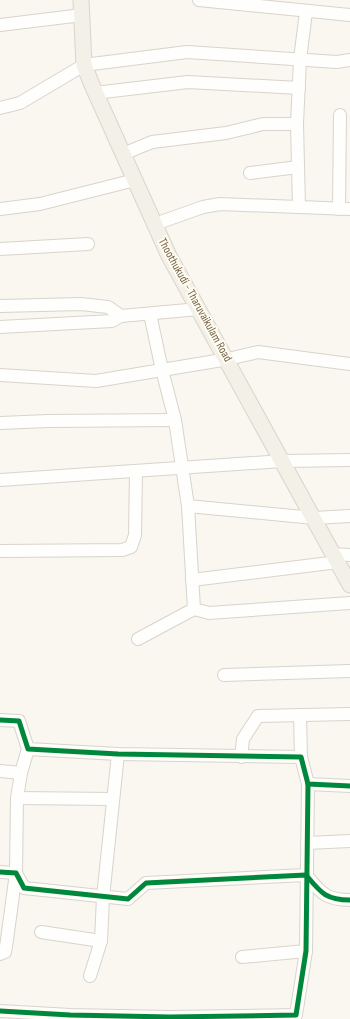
<svg xmlns="http://www.w3.org/2000/svg" width="350" height="1019" viewBox="0 0 350 1019" font-family="'Sofia Sans Condensed',sans-serif">
  <style>
    .lines { fill: none; stroke-linecap: round; stroke-linejoin: round }
    .minor-casing { stroke: #d8d4cd; stroke-width: 14 }
    .major-casing { stroke: #dad4cc; stroke-width: 17 }
    .minor { stroke: #fefefd; stroke-width: 12 }
    .major { stroke: #f3f1e7; stroke-width: 15 }
    .cycleway-casing { stroke: #fffcf1; stroke-width: 8 }
    .cycleway { stroke: #00873e; stroke-width: 5 }
    .labels { text-anchor: middle; dominant-baseline: central; stroke-width: 4; stroke-linejoin: round; paint-order: stroke }
    .street-label { font-size: 12px; fill: #79654d; stroke: #fffcf1 }
  </style>
  <rect width="100%" height="100%" fill="#f9f7ef"/>
  <g class="lines">
    <defs>
      <g id="minor">
        <path d="M 199,0 L 350,15"/>
        <path d="M 0,25 L 82,15"/>
        <path d="M 95,93 L 188,82 L 299,88"/>
        <path d="M 0,108 L 20,103 L 84,65 L 187,52 L 337,62 L 350,60"/>
        <path d="M 123,154 L 152,142 L 226,133 L 263,124 L 297,124"/>
        <path d="M 250,173 L 298,167"/>
        <path d="M 299,207 L 297,124 L 300,59 L 306,12"/>
        <path d="M 0,209 L 40,204 L 135,180"/>
        <path d="M 339,209 L 340,115"/>
        <path d="M 155,224 L 203,207 L 220,204 L 350,209"/>
        <path d="M 0,249 L 88,244"/>
        <path d="M 0,306 L 81,304 L 108,307 L 121,316 L 112,321 L 0,327"/>
        <path d="M 150,314 L 162,370 L 175,420 L 188,506 L 314,518 L 350,516"/>
        <path d="M 121,316 L 199,309"/>
        <path d="M 0,375 L 96,381 L 228,359 L 258,352 L 350,364"/>
        <path d="M 0,423 L 48,421 L 175,420"/>
        <path d="M 0,480 L 283,461 L 350,460"/>
        <path d="M 188,506 L 194,609 L 209,613 L 350,603"/>
        <path d="M 0,551 L 122,550 L 131,547 L 135,535 L 136,471"/>
        <path d="M 333,554 L 350,555"/>
        <path d="M 192,580 L 338,562"/>
        <path d="M 138,639 L 194,609"/>
        <path d="M 224,675 L 350,671"/>
        <path d="M 300,715 L 301,757"/>
        <path d="M 0,720 L 19,721 L 28,749 L 118,754 L 301,757 L 308,784 L 350,786"/>
        <path d="M 241,757 L 243,739 L 258,716 L 350,714"/>
        <path d="M 0,771 L 21,773"/>
        <path d="M 17,798 L 113,799"/>
        <path d="M 307,843 L 350,841"/>
        <path d="M 0,872 L 16,873 L 24,888 L 128,899 L 146,883 L 306,875 C 321,893 326,900 350,900"/>
        <path d="M 41,932 L 101,941"/>
        <path d="M 0,954 L 5,952 L 6,947 L 16,873 L 17,798 L 21,773 L 28,749"/>
        <path d="M 242,957 L 306,951"/>
        <path d="M 90,976 L 101,941 L 103,897 L 118,754"/>
        <path d="M 0,1011 L 70,1015 L 170,1017 L 296,1015 L 306,951 L 308,784"/>
      </g>
      <path id="major" d="M 81,0 L 84,65 L 92,85 L 169,256 L 350,585"/>
    </defs>
    <use href="#minor" class="minor-casing"/>
    <use href="#major" class="major-casing"/>
    <use href="#minor" class="minor"/>
    <use href="#major" class="major"/>
    <defs>
      <g id="cycleway">
        <path d="M 0,720 L 19,721 L 28,749 L 118,754 L 301,757 L 308,784 L 350,786"/>
        <path d="M 0,872 L 16,873 L 24,888 L 128,899 L 146,883 L 306,875 C 321,893 326,900 350,900"/>
        <path d="M 0,1011 L 70,1015 L 170,1017 L 296,1015 L 306,951 L 308,784"/>
      </g>
    </defs>
    <use href="#cycleway" class="cycleway-casing"/>
    <use href="#cycleway" class="cycleway"/>
  </g>
  <g class="labels">
    <g class="street-label">
      <text transform="translate(195 300) rotate(61)">Thoothukudi - Tharuvaikulam Road</text>
    </g>
  </g>
</svg>
